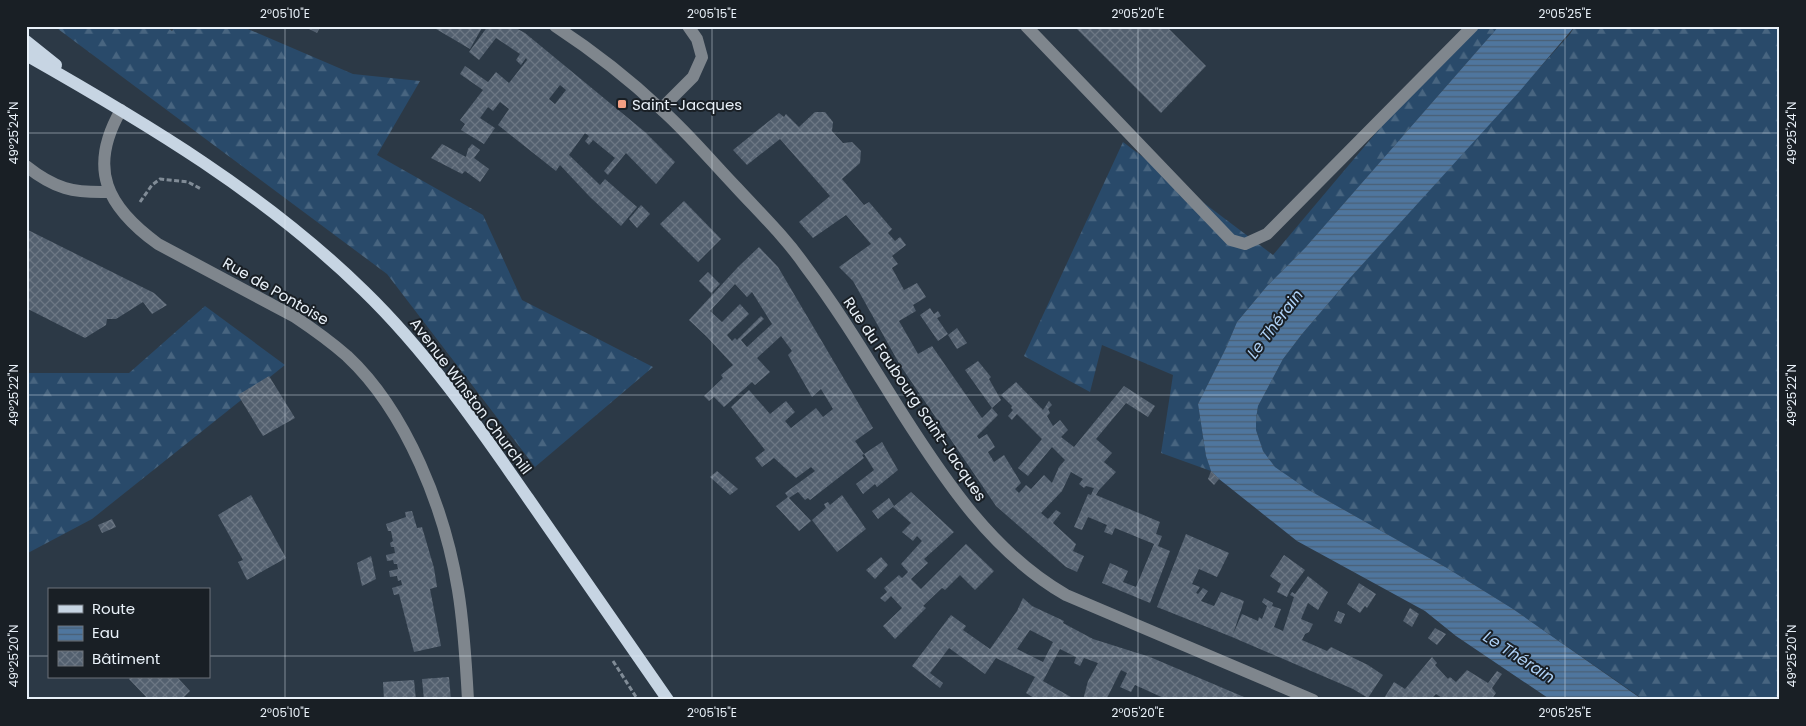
<svg xmlns="http://www.w3.org/2000/svg" width="1806" height="726" viewBox="0 0 1806 726" font-family="Poppins,sans-serif">
  <style>
    .forest { fill: url(#forest-firs) }
    .water { fill: url(#water-rules) }
    .building { fill: url(#building-cross-hatch); fill-rule: evenodd }
    .lines { fill: none; stroke-linecap: round; stroke-linejoin: round }
    .path { stroke: #818c97; stroke-width: 3; stroke-dasharray: 5 2.5; stroke-linecap: butt }
    .minor { stroke: #7f868d; stroke-width: 12 }
    .major { stroke: #c7d5e3; stroke-width: 12 }
    .ticks { fill: none; stroke: #e9f1f9; stroke-width: 1; stroke-opacity: 0.45 }
    .poi-dot { fill: #f39f83; stroke: #191f25; stroke-width: 2 }
    .labels { text-anchor: middle; dominant-baseline: central; stroke-width: 4; stroke-linejoin: round; paint-order: stroke }
    .poi-label { font-size: 15px; fill: #e9f1f9; stroke: #191f25; text-anchor: start }
    .street-label { font-size: 15px; fill: #e9f1f9; stroke: #191f25 }
    .water-label { font-size: 16px; font-style: italic; fill: #afd2f7; stroke: #191f25 }
    .neatline { fill: none; stroke: #e9f1f9; stroke-width: 2 }
    .ticks-label { font-size: 12px; text-anchor: middle; fill: #e9f1f9 }
  </style>
  <defs>
    <pattern id="forest-firs" width="22" height="20" patternUnits="userSpaceOnUse" patternTransform="scale(1.25)"><rect width="22" height="20" fill="#294a6a"/><path d="M5 1l3.5 6h-7zM16 11l3.5 6h-7z" fill="#486580"/></pattern>
    <pattern id="water-rules" width="6" height="5" patternUnits="userSpaceOnUse" patternTransform="scale(1.25)"><rect width="6" height="5" fill="#4f769e"/><path d="M0 2.5h6" fill="none" stroke="#4a5f74"/></pattern>
    <pattern id="building-cross-hatch" width="8" height="8" patternUnits="userSpaceOnUse" patternTransform="scale(1.25)"><rect width="8" height="8" fill="#53606f"/><path d="M0 0l8 8M0 8l8-8" fill="none" stroke="#6c7784"/></pattern>
  </defs>
  <rect width="100%" height="100%" fill="#2c3946"/>
  <g class="forest">
    <path d="M 54,26 L 165,26 L 172,31 L 176,26 L 241,26 L 353,74 L 420,81 L 377,155 L 483,215 L 522,300 L 653,367 L 535,467 L 387,274 Z"/>
    <path d="M 1466,26 L 1499,26 L 1305,248 L 1267,286 L 1237,322 L 1226,348 L 1198,404 L 1206,456 L 1211,471 L 1161,453 L 1173,375 L 1102,345 L 1090,392 L 1024,356 L 1123,142 L 1273,255 Z"/>
    <path d="M 1575,26 L 1780,26 L 1780,700 L 1644,700 L 1513,609 L 1447,568 L 1307,489 L 1275,467 L 1263,451 L 1256,430 L 1256,419 L 1258,406 L 1283,359 L 1302,334 L 1350,278 L 1570,34 Z"/>
    <path d="M 205,306 L 285,365 L 92,519 L 26,554 L 26,373 L 129,373 Z"/>
  </g>
  <path class="water" d="M 1499,26 L 1575,26 L 1519,92 L 1350,278 L 1302,334 L 1283,359 L 1258,406 L 1256,419 L 1256,430 L 1263,451 L 1275,467 L 1307,489 L 1447,568 L 1513,609 L 1643,700 L 1551,700 L 1456,636 L 1425,611 L 1297,541 L 1219,479 L 1211,471 L 1206,456 L 1198,404 L 1226,348 L 1237,322 L 1267,286 L 1305,248 Z"/>
  <g class="building">
    <path d="M 303,26 L 321,26 L 317,33 Z"/>
    <path d="M 431,26 L 483,26 L 470,49 Z"/>
    <path d="M 488,26 L 512,26 L 525,33 L 645,132 L 675,162 L 656,184 L 626,153 L 608,175 L 604,171 L 615,158 L 593,140 L 589,145 L 585,141 L 589,136 L 585,133 L 569,155 L 600,185 L 605,179 L 637,207 L 621,226 L 590,197 L 560,165 L 556,171 L 498,125 L 509,109 L 500,102 L 493,111 L 488,107 L 480,118 L 495,128 L 484,144 L 461,130 L 465,124 L 460,120 L 483,90 L 460,74 L 465,66 L 488,82 L 496,72 L 509,83 L 527,60 L 526,58 L 521,65 L 516,60 L 520,54 L 496,38 L 479,60 L 469,52 ZM 560,85 L 566,90 L 555,104 L 549,99 Z"/>
    <path d="M 1074,26 L 1166,26 L 1206,66 L 1161,113 Z"/>
    <path d="M 815,112 L 825,112 L 833,122 L 832,131 L 843,143 L 852,142 L 861,151 L 860,163 L 842,179 L 864,205 L 869,202 L 892,229 L 888,233 L 895,241 L 900,237 L 906,245 L 892,256 L 898,264 L 892,268 L 904,290 L 917,283 L 926,297 L 913,305 L 916,311 L 899,321 L 918,354 L 932,346 L 982,418 L 992,408 L 998,415 L 977,436 L 979,439 L 987,434 L 995,447 L 988,452 L 994,462 L 1004,455 L 1021,483 L 1015,489 L 1019,493 L 1026,485 L 1031,489 L 1044,475 L 1052,483 L 1059,467 L 1065,460 L 1052,447 L 1028,476 L 1018,468 L 1042,439 L 1017,414 L 1012,420 L 1008,416 L 1013,410 L 1011,408 L 1012,406 L 1001,395 L 1016,382 L 1043,410 L 1049,401 L 1052,405 L 1048,409 L 1050,413 L 1047,416 L 1053,426 L 1060,420 L 1068,430 L 1061,437 L 1074,447 L 1124,386 L 1155,406 L 1148,417 L 1126,403 L 1096,439 L 1112,453 L 1104,462 L 1116,472 L 1099,490 L 1096,495 L 1160,522 L 1156,534 L 1162,536 L 1158,546 L 1170,551 L 1150,603 L 1102,583 L 1110,563 L 1128,571 L 1123,582 L 1136,587 L 1154,544 L 1115,528 L 1112,535 L 1104,532 L 1107,525 L 1088,517 L 1082,530 L 1074,527 L 1088,494 L 1091,495 L 1094,488 L 1086,486 L 1084,488 L 1079,484 L 1083,479 L 1071,472 L 1062,491 L 1041,513 L 1048,519 L 1056,510 L 1061,513 L 1053,523 L 1076,544 L 1073,551 L 1084,556 L 1077,572 L 1066,567 L 996,506 L 900,365 L 853,281 L 839,267 L 871,244 L 846,215 L 813,238 L 799,222 L 830,196 L 780,139 L 747,165 L 733,150 L 779,113 L 784,117 L 786,114 L 799,127 Z"/>
    <path d="M 442,144 L 466,157 L 468,149 L 472,144 L 480,150 L 474,158 L 489,169 L 480,182 L 465,171 L 462,174 L 431,158 Z"/>
    <path d="M 684,201 L 721,239 L 698,262 L 660,224 Z"/>
    <path d="M 641,205 L 650,214 L 637,228 L 629,219 Z"/>
    <path d="M 26,229 L 154,293 L 167,305 L 152,314 L 143,302 L 116,319 L 107,319 L 106,325 L 85,338 L 26,308 Z"/>
    <path d="M 759,247 L 778,267 L 873,428 L 855,441 L 864,454 L 862,455 L 864,458 L 810,500 L 808,498 L 805,500 L 798,492 L 789,498 L 811,521 L 799,531 L 776,506 L 788,497 L 785,493 L 815,471 L 811,467 L 796,478 L 774,458 L 762,467 L 755,458 L 765,450 L 731,407 L 749,390 L 770,414 L 786,401 L 795,412 L 785,421 L 791,428 L 816,408 L 823,417 L 833,409 L 821,389 L 812,397 L 788,355 L 792,351 L 781,336 L 757,358 L 770,372 L 755,385 L 752,382 L 724,407 L 714,397 L 709,401 L 704,396 L 723,378 L 721,375 L 733,365 L 707,337 L 689,320 L 738,267 ZM 735,284 L 747,297 L 752,292 L 772,324 L 747,347 L 741,340 L 764,319 L 761,316 L 737,340 L 735,338 L 732,341 L 727,335 L 749,314 L 740,304 L 722,322 L 710,311 Z"/>
    <path d="M 708,272 L 720,284 L 711,293 L 699,281 Z"/>
    <path d="M 930,308 L 934,314 L 938,311 L 941,316 L 937,318 L 948,334 L 938,341 L 920,315 Z"/>
    <path d="M 957,328 L 967,343 L 957,349 L 948,335 Z"/>
    <path d="M 978,361 L 991,377 L 989,379 L 1001,400 L 992,408 L 965,370 Z"/>
    <path d="M 269,376 L 295,418 L 263,436 L 238,395 Z"/>
    <path d="M 882,442 L 898,470 L 877,487 L 875,484 L 863,494 L 856,484 L 874,470 L 864,454 Z"/>
    <path d="M 717,471 L 738,489 L 730,495 L 710,477 Z"/>
    <path d="M 1211,471 L 1219,479 L 1214,485 L 1208,479 Z"/>
    <path d="M 911,492 L 954,532 L 924,559 L 928,563 L 911,579 L 921,589 L 966,544 L 994,571 L 975,590 L 960,575 L 945,590 L 942,588 L 923,606 L 926,608 L 895,639 L 883,626 L 902,608 L 891,596 L 885,602 L 880,598 L 887,592 L 884,588 L 899,575 L 902,578 L 908,572 L 901,564 L 922,541 L 917,536 L 913,541 L 902,532 L 911,523 L 893,507 Z"/>
    <path d="M 251,495 L 286,558 L 247,580 L 238,562 L 243,560 L 218,515 Z"/>
    <path d="M 842,495 L 866,529 L 837,552 L 812,520 L 826,508 L 824,504 L 828,502 L 830,505 Z"/>
    <path d="M 889,498 L 894,506 L 878,519 L 872,511 Z"/>
    <path d="M 412,511 L 417,528 L 422,527 L 434,568 L 437,587 L 430,589 L 441,646 L 414,652 L 399,594 L 394,595 L 392,588 L 402,585 L 401,580 L 398,581 L 397,576 L 390,577 L 389,571 L 398,569 L 397,564 L 394,564 L 393,560 L 387,561 L 386,555 L 395,553 L 394,547 L 391,547 L 390,543 L 393,541 L 391,531 L 388,531 L 386,524 L 406,517 L 405,512 Z"/>
    <path d="M 112,519 L 116,527 L 102,533 L 98,525 Z"/>
    <path d="M 1186,534 L 1229,553 L 1217,577 L 1199,569 L 1192,584 L 1200,587 L 1196,593 L 1198,594 L 1203,588 L 1208,591 L 1201,601 L 1214,606 L 1221,592 L 1244,601 L 1233,634 L 1242,614 L 1258,621 L 1259,617 L 1262,619 L 1267,606 L 1262,602 L 1264,598 L 1273,603 L 1272,606 L 1281,609 L 1274,627 L 1283,631 L 1294,597 L 1290,595 L 1292,592 L 1295,594 L 1308,576 L 1328,592 L 1318,610 L 1308,603 L 1301,619 L 1313,624 L 1309,632 L 1305,634 L 1302,640 L 1327,651 L 1331,647 L 1368,665 L 1383,675 L 1368,698 L 1353,689 L 1232,637 L 1157,607 Z"/>
    <path d="M 1284,555 L 1305,570 L 1290,590 L 1287,597 L 1277,592 L 1281,584 L 1270,576 Z"/>
    <path d="M 371,556 L 376,579 L 362,586 L 357,563 Z"/>
    <path d="M 881,557 L 888,565 L 875,579 L 866,570 Z"/>
    <path d="M 1359,583 L 1376,594 L 1367,608 L 1365,606 L 1360,613 L 1347,604 Z"/>
    <path d="M 1023,598 L 1032,606 L 1064,621 L 1063,623 L 1093,639 L 1150,657 L 1251,700 L 1180,700 L 1176,698 L 1175,700 L 1168,700 L 1135,685 L 1131,692 L 1120,687 L 1127,673 L 1121,670 L 1106,700 L 1083,700 L 1088,681 L 1098,663 L 1084,658 L 1080,666 L 1074,663 L 1076,657 L 1060,649 L 1043,681 L 1076,700 L 1037,700 L 1026,693 L 1035,677 L 996,658 L 985,674 L 949,648 L 930,673 L 943,683 L 940,688 L 912,666 L 951,615 L 966,626 L 963,630 L 990,649 L 1017,611 ZM 1030,630 L 1053,642 L 1043,662 L 1017,649 Z"/>
    <path d="M 1410,608 L 1419,614 L 1412,627 L 1403,621 Z"/>
    <path d="M 1338,611 L 1345,614 L 1341,624 L 1334,621 Z"/>
    <path d="M 1435,628 L 1446,634 L 1437,645 L 1428,638 Z"/>
    <path d="M 1432,657 L 1437,663 L 1435,665 L 1448,679 L 1450,677 L 1456,682 L 1467,670 L 1488,683 L 1497,671 L 1502,674 L 1492,688 L 1496,693 L 1491,700 L 1445,700 L 1436,694 L 1430,700 L 1383,700 L 1394,682 L 1405,689 Z"/>
    <path d="M 131,677 L 177,677 L 190,691 L 181,700 L 149,700 L 129,679 Z"/>
    <path d="M 449,677 L 451,700 L 424,700 L 422,679 Z"/>
    <path d="M 414,680 L 416,700 L 384,700 L 383,682 Z"/>
  </g>
  <g class="lines">
    <g class="path">
      <path d="M 140,202 L 152,185 L 160,179 L 188,182 L 201,189"/>
      <path d="M 613,661 L 638,700"/>
    </g>
    <g class="minor">
      <path d="M 555,26 C 593,51 629,79 662,110 C 689,134 712,162 737,188 C 761,214 786,238 806,267 C 841,313 871,364 902,413 C 946,482 993,553 1066,595 L 1313,700"/>
      <path d="M 1026,26 L 1231,240 L 1245,244 L 1267,234 L 1473,26"/>
      <path d="M 661,109 L 693,77 L 702,57 L 697,39 L 688,26"/>
      <path d="M 121,110 C 87,169 107,207 158,244 L 295,317 C 313,329 331,342 347,356 C 407,412 445,510 458,590 C 464,626 466,663 468,700"/>
      <path d="M 26,166 C 55,189 73,193 109,192"/>
    </g>
    <g class="major">
      <path d="M 26,41 L 56,65"/>
      <path d="M 26,55 C 146,123 265,194 364,291 C 427,352 478,426 528,498 C 574,565 621,632 668,700"/>
    </g>
  </g>
  <path class="ticks" d="M 285,26 L 285,700M 712,26 L 712,700M 1138,26 L 1138,700M 1565,26 L 1565,700M 26,133 L 1780,133M 26,395 L 1780,395M 26,656 L 49,656M 209,656 L 1780,656"/>
  <rect class="poi-dot" x="617" y="99" width="10" height="10" rx="2.5"/>
  <g class="labels">
    <g class="poi-label">
      <text x="632" y="104">Saint-Jacques</text>
    </g>
    <g class="street-label">
      <text transform="translate(276 291) rotate(30)">Rue de Pontoise</text>
      <text transform="translate(471 396) rotate(53)">Avenue Winston Churchill</text>
      <text transform="translate(915 399) rotate(56)">Rue du Faubourg Saint-Jacques</text>
    </g>
    <g class="water-label">
      <text transform="translate(1275 324) rotate(-53)">Le Thérain</text>
      <text transform="translate(1519 657) rotate(33)">Le Thérain</text>
    </g>
  </g>
  <rect width="1806" height="726" fill="none" stroke="#191f25" stroke-width="55"/>
  <rect x="48" y="588" width="162" height="90" fill="#191f25" stroke="#6c737a"/>
  <rect x="58" y="605" width="25" height="8" fill="#c7d5e3" stroke="#6c737a"/>
  <text x="92" y="614" font-size="15" fill="#e9f1f9">Route</text>
  <rect x="58" y="626" width="25" height="15" fill="url(#water-rules)" stroke="#6c737a"/>
  <text x="92" y="638" font-size="15" fill="#e9f1f9">Eau</text>
  <rect x="58" y="651" width="25" height="15" fill="url(#building-cross-hatch)" stroke="#6c737a"/>
  <text x="92" y="664" font-size="15" fill="#e9f1f9">Bâtiment</text>
  <rect x="28" y="28" width="1750" height="670" class="neatline"/>
  <g class="ticks-label">
    <text x="285" y="18">2°05'10"E</text>
    <text x="712" y="18">2°05'15"E</text>
    <text x="1138" y="18">2°05'20"E</text>
    <text x="1565" y="18">2°05'25"E</text>
    <text transform="translate(14 133) rotate(-90)" y="4">49°25'24"N</text>
    <text transform="translate(1792 133) rotate(-90)" y="4">49°25'24"N</text>
    <text transform="translate(14 395) rotate(-90)" y="4">49°25'22"N</text>
    <text transform="translate(1792 395) rotate(-90)" y="4">49°25'22"N</text>
    <text transform="translate(14 656) rotate(-90)" y="4">49°25'20"N</text>
    <text transform="translate(1792 656) rotate(-90)" y="4">49°25'20"N</text>
    <text x="285" y="717">2°05'10"E</text>
    <text x="712" y="717">2°05'15"E</text>
    <text x="1138" y="717">2°05'20"E</text>
    <text x="1565" y="717">2°05'25"E</text>
  </g>
</svg>
